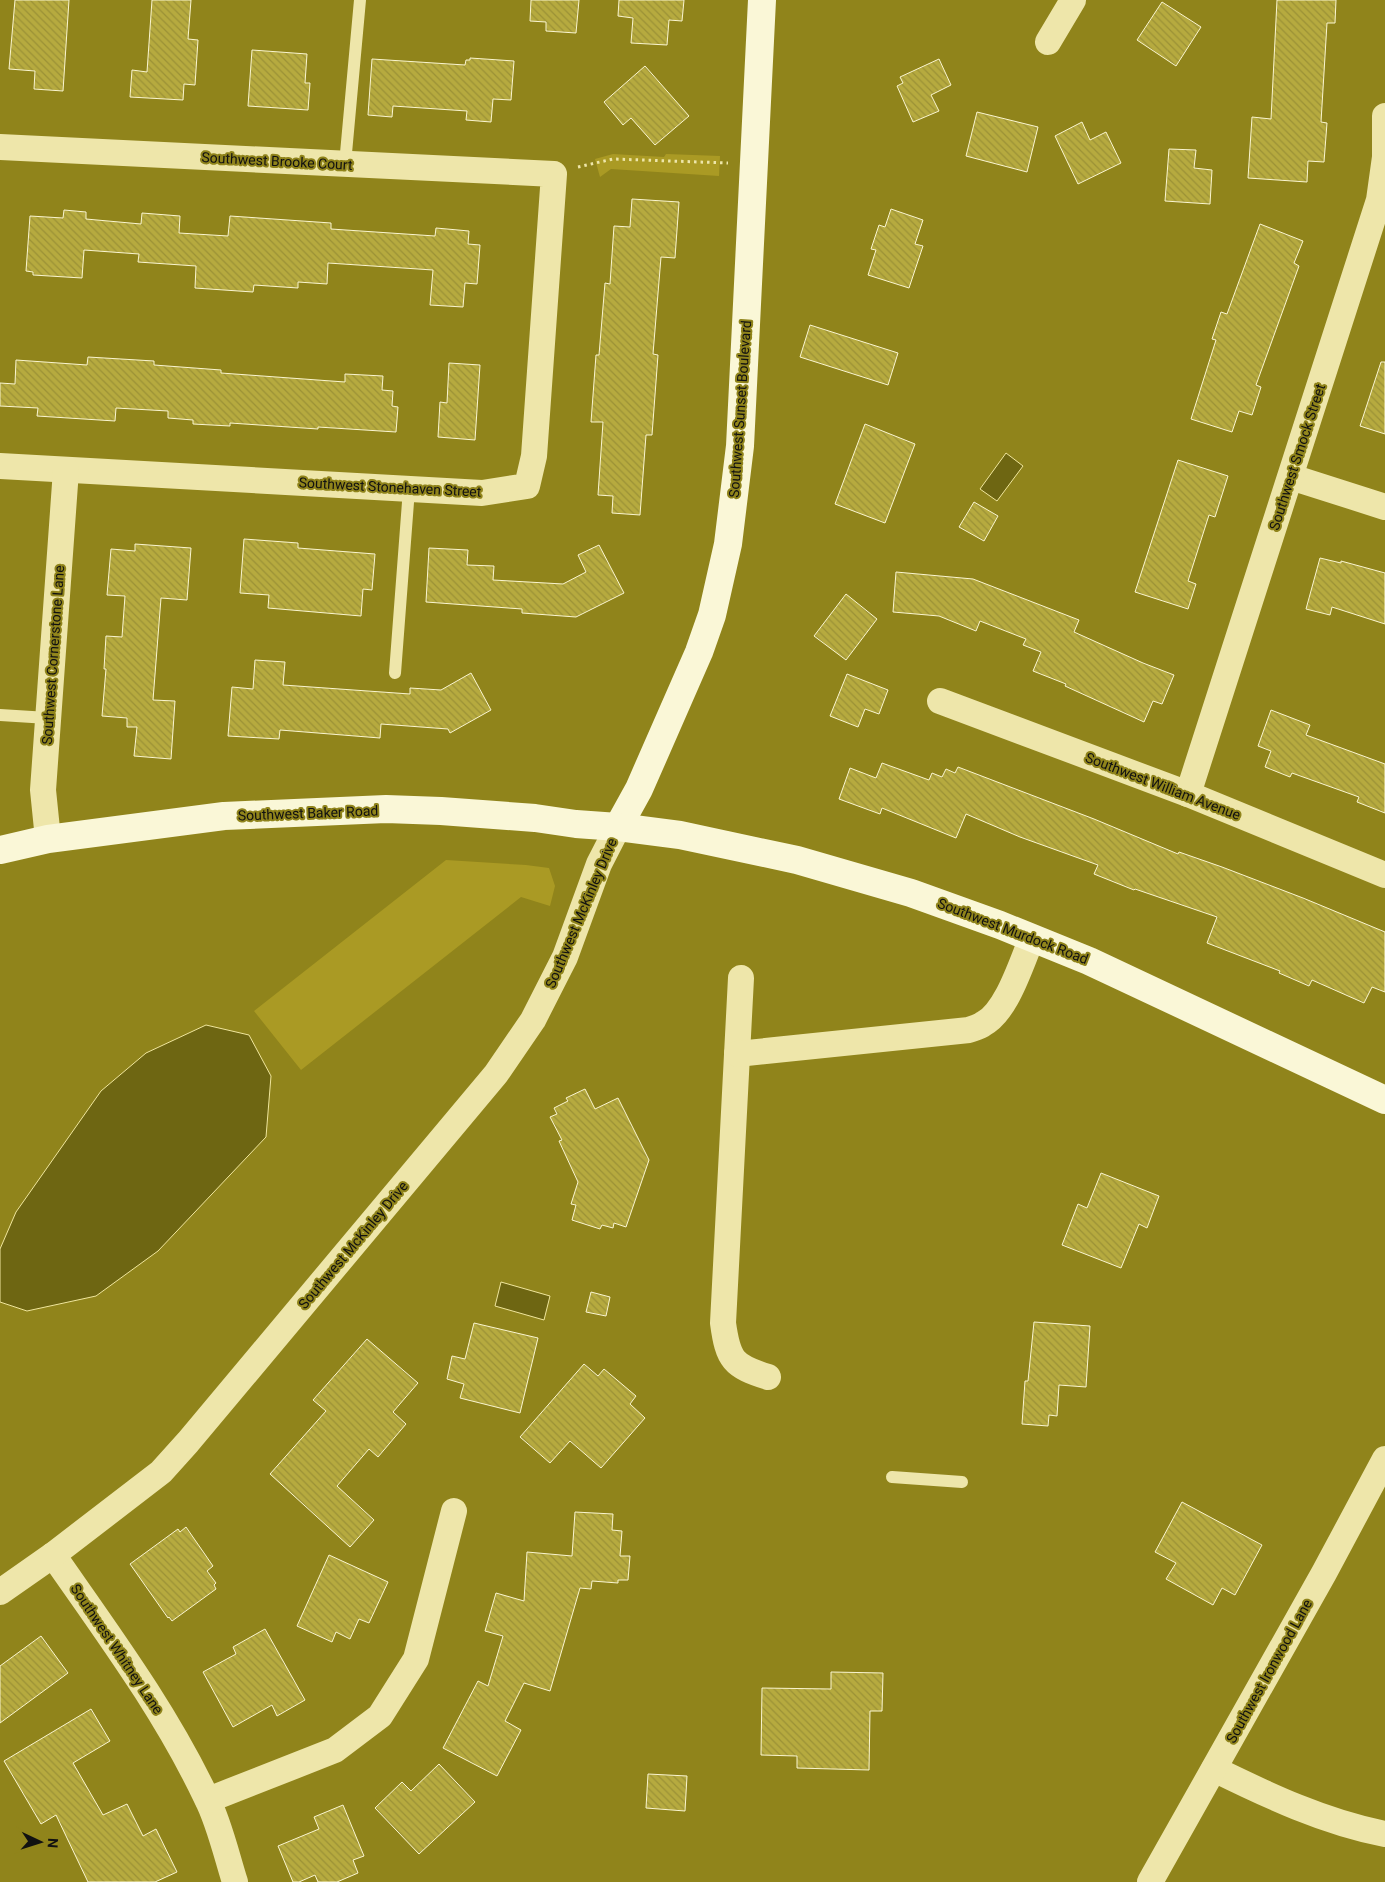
<svg xmlns="http://www.w3.org/2000/svg" width="1385" height="1882" viewBox="0 0 1385 1882" font-family="Roboto,sans-serif">
  <style>
    .green { fill: #aa9a24 }
    .water { fill: #6e6612; stroke: #f0e69d }
    .building { fill: url(#building-back-hatch); stroke: #faf5d0 }
    .lines { fill: none; stroke-linecap: round; stroke-linejoin: round }
    .path { stroke: #eee6aa; stroke-width: 3; stroke-dasharray: 2.5 4; stroke-linecap: butt }
    .lane { stroke: #eee6aa; stroke-width: 12 }
    .street { stroke: #eee6aa; stroke-width: 26 }
    .secondary { stroke: #faf7d7; stroke-width: 28 }
    .labels { text-anchor: middle; dominant-baseline: central; stroke-width: 4; stroke-linejoin: round; paint-order: stroke }
    .street-label { font-size: 14px; fill: #111; stroke: #90841b }
  </style>
  <defs>
    <pattern id="building-back-hatch" width="6" height="6" patternUnits="userSpaceOnUse" patternTransform="scale(1.25)"><rect width="6" height="6" fill="#b6aa3f"/><path d="M-1 5l2 2M0 0l6 6M5-1l2 2" fill="none" stroke="#9b9136"/></pattern>
  </defs>
  <rect width="100%" height="100%" fill="#90841b"/>
  <g class="green">
    <path d="M 613,154 L 664,157 L 666,154 L 720,156 L 719,176 L 611,169 L 600,177 L 595,159 Z"/>
    <path d="M 446,860 L 526,865 L 549,868 L 555,886 L 550,906 L 521,897 L 301,1070 L 254,1011 Z"/>
  </g>
  <g class="water">
    <path d="M 1006,453 L 1023,466 L 997,501 L 980,489 Z"/>
    <path d="M 206,1025 L 249,1035 L 271,1076 L 266,1137 L 158,1251 L 96,1296 L 27,1311 L 0,1302 L 0,1249 L 16,1212 L 101,1091 L 146,1053 Z"/>
    <path d="M 501,1282 L 550,1296 L 544,1320 L 495,1306 Z"/>
  </g>
  <g class="building">
    <path d="M 15,0 L 69,0 L 63,91 L 34,89 L 35,71 L 9,69 Z"/>
    <path d="M 152,0 L 191,0 L 188,39 L 198,40 L 195,85 L 184,84 L 183,100 L 130,97 L 132,70 L 147,72 Z"/>
    <path d="M 531,0 L 579,0 L 576,33 L 546,31 L 546,22 L 530,21 Z"/>
    <path d="M 619,0 L 684,0 L 682,21 L 669,20 L 667,45 L 631,43 L 633,18 L 618,16 Z"/>
    <path d="M 1277,0 L 1336,0 L 1335,23 L 1327,23 L 1321,122 L 1327,123 L 1324,162 L 1308,161 L 1307,182 L 1248,178 L 1252,117 L 1271,119 Z"/>
    <path d="M 1162,2 L 1201,27 L 1176,66 L 1137,40 Z"/>
    <path d="M 252,50 L 307,54 L 305,83 L 310,83 L 308,110 L 248,106 Z"/>
    <path d="M 470,58 L 514,61 L 511,100 L 493,99 L 491,122 L 466,120 L 467,111 L 393,106 L 392,117 L 368,115 L 372,59 L 465,65 L 466,60 L 470,60 Z"/>
    <path d="M 939,59 L 951,85 L 931,95 L 939,111 L 913,122 L 897,86 L 903,83 L 900,77 Z"/>
    <path d="M 645,66 L 689,116 L 655,145 L 631,118 L 623,125 L 604,102 Z"/>
    <path d="M 977,112 L 1038,127 L 1027,172 L 966,156 Z"/>
    <path d="M 1082,122 L 1090,140 L 1106,132 L 1121,163 L 1078,184 L 1055,136 Z"/>
    <path d="M 1169,149 L 1196,150 L 1194,168 L 1212,170 L 1210,204 L 1165,201 Z"/>
    <path d="M 632,199 L 679,202 L 675,258 L 661,257 L 653,354 L 658,355 L 652,435 L 646,435 L 640,515 L 612,513 L 613,496 L 598,495 L 603,422 L 591,422 L 596,355 L 599,355 L 605,283 L 610,284 L 614,226 L 630,227 Z"/>
    <path d="M 891,209 L 923,220 L 915,244 L 923,246 L 909,288 L 868,275 L 876,250 L 871,249 L 879,225 L 885,227 Z"/>
    <path d="M 64,210 L 86,212 L 86,219 L 141,224 L 142,213 L 180,216 L 179,233 L 228,236 L 230,216 L 331,223 L 331,229 L 435,236 L 436,228 L 469,231 L 468,244 L 480,245 L 477,284 L 465,283 L 463,307 L 430,305 L 433,270 L 328,263 L 327,284 L 298,282 L 298,288 L 254,285 L 253,292 L 195,288 L 196,266 L 138,262 L 139,254 L 84,250 L 82,278 L 33,275 L 33,272 L 26,271 L 30,216 L 63,218 Z"/>
    <path d="M 1260,224 L 1303,241 L 1294,263 L 1299,266 L 1256,385 L 1261,387 L 1252,415 L 1239,411 L 1232,432 L 1191,419 L 1216,340 L 1212,339 L 1221,312 L 1227,314 Z"/>
    <path d="M 810,325 L 898,353 L 888,385 L 800,357 Z"/>
    <path d="M 88,357 L 154,361 L 154,365 L 221,370 L 221,373 L 345,382 L 345,374 L 383,376 L 382,390 L 393,391 L 392,406 L 398,407 L 396,432 L 318,427 L 318,429 L 230,423 L 230,426 L 193,424 L 193,420 L 168,418 L 168,411 L 116,408 L 115,421 L 37,416 L 38,408 L 0,406 L 0,383 L 15,384 L 16,360 L 87,365 Z"/>
    <path d="M 1381,362 L 1385,362 L 1385,434 L 1360,426 Z"/>
    <path d="M 449,363 L 480,365 L 475,440 L 438,437 L 440,402 L 447,403 Z"/>
    <path d="M 865,424 L 915,444 L 885,523 L 835,504 Z"/>
    <path d="M 1178,460 L 1228,476 L 1215,517 L 1209,515 L 1188,581 L 1196,584 L 1188,609 L 1135,592 Z"/>
    <path d="M 974,502 L 998,516 L 984,541 L 959,527 Z"/>
    <path d="M 244,539 L 298,543 L 298,548 L 375,554 L 372,590 L 363,589 L 361,616 L 268,608 L 269,595 L 240,593 Z"/>
    <path d="M 135,544 L 191,548 L 187,600 L 161,598 L 153,700 L 175,701 L 171,759 L 134,756 L 137,727 L 127,727 L 127,718 L 102,716 L 106,669 L 104,669 L 106,636 L 122,637 L 125,596 L 107,595 L 111,549 L 135,551 Z"/>
    <path d="M 599,545 L 624,593 L 576,617 L 522,613 L 522,609 L 426,602 L 429,548 L 468,550 L 467,565 L 494,566 L 493,580 L 563,584 L 586,572 L 578,555 Z"/>
    <path d="M 1320,558 L 1341,563 L 1341,561 L 1385,573 L 1385,624 L 1332,607 L 1330,615 L 1306,609 Z"/>
    <path d="M 896,572 L 973,579 L 1079,620 L 1074,632 L 1143,663 L 1174,675 L 1162,704 L 1153,701 L 1144,722 L 1065,686 L 1066,684 L 1033,671 L 1041,652 L 1023,645 L 1026,639 L 980,621 L 976,631 L 939,616 L 893,612 Z"/>
    <path d="M 846,594 L 877,619 L 846,660 L 814,636 Z"/>
    <path d="M 255,660 L 285,662 L 283,685 L 410,694 L 410,688 L 441,690 L 471,673 L 491,710 L 450,733 L 448,729 L 381,724 L 380,738 L 280,730 L 279,739 L 228,736 L 232,687 L 253,689 Z"/>
    <path d="M 847,674 L 888,690 L 879,714 L 865,709 L 858,727 L 830,716 Z"/>
    <path d="M 1271,710 L 1310,725 L 1306,735 L 1385,764 L 1385,813 L 1357,802 L 1359,797 L 1292,773 L 1290,777 L 1265,767 L 1271,751 L 1258,746 Z"/>
    <path d="M 882,763 L 929,780 L 932,773 L 942,777 L 946,769 L 955,773 L 958,767 L 1094,819 L 1178,854 L 1179,852 L 1222,867 L 1303,898 L 1385,932 L 1385,992 L 1372,987 L 1364,1003 L 1312,980 L 1309,986 L 1279,973 L 1280,971 L 1207,943 L 1217,917 L 1135,889 L 1134,890 L 1094,874 L 1098,865 L 1020,837 L 966,814 L 956,838 L 882,808 L 880,814 L 839,799 L 850,768 L 876,778 Z"/>
    <path d="M 585,1089 L 595,1109 L 618,1098 L 649,1160 L 626,1227 L 614,1223 L 613,1228 L 602,1225 L 600,1229 L 572,1220 L 576,1205 L 571,1204 L 578,1182 L 559,1141 L 562,1140 L 550,1117 L 557,1114 L 554,1108 L 568,1101 L 566,1098 Z"/>
    <path d="M 1101,1173 L 1159,1196 L 1147,1228 L 1139,1224 L 1121,1268 L 1062,1245 L 1078,1204 L 1087,1208 Z"/>
    <path d="M 591,1292 L 610,1297 L 606,1316 L 586,1312 Z"/>
    <path d="M 1034,1322 L 1090,1326 L 1086,1387 L 1059,1385 L 1057,1416 L 1049,1415 L 1048,1426 L 1022,1424 L 1025,1381 L 1028,1381 Z"/>
    <path d="M 474,1323 L 538,1338 L 520,1413 L 460,1398 L 464,1384 L 447,1379 L 452,1356 L 465,1359 Z"/>
    <path d="M 367,1339 L 418,1383 L 393,1412 L 406,1424 L 378,1457 L 369,1449 L 337,1486 L 374,1520 L 350,1547 L 270,1474 L 326,1411 L 313,1400 Z"/>
    <path d="M 584,1364 L 598,1376 L 604,1369 L 636,1396 L 630,1404 L 645,1418 L 601,1468 L 570,1441 L 550,1463 L 520,1437 Z"/>
    <path d="M 1182,1502 L 1262,1545 L 1235,1595 L 1222,1588 L 1213,1605 L 1166,1579 L 1176,1563 L 1155,1552 Z"/>
    <path d="M 575,1512 L 613,1514 L 612,1530 L 622,1531 L 620,1556 L 630,1556 L 628,1580 L 618,1580 L 618,1583 L 592,1581 L 591,1589 L 580,1588 L 550,1691 L 524,1683 L 505,1721 L 521,1730 L 497,1776 L 443,1748 L 478,1681 L 488,1686 L 503,1636 L 485,1631 L 496,1593 L 524,1601 L 527,1552 L 572,1556 Z"/>
    <path d="M 186,1527 L 213,1566 L 207,1571 L 216,1583 L 214,1585 L 216,1589 L 172,1621 L 169,1617 L 168,1618 L 130,1564 L 178,1529 L 180,1532 Z"/>
    <path d="M 329,1555 L 388,1582 L 369,1623 L 359,1619 L 350,1639 L 336,1632 L 332,1642 L 297,1626 Z"/>
    <path d="M 265,1629 L 305,1700 L 277,1716 L 272,1705 L 233,1727 L 203,1672 L 236,1654 L 233,1647 Z"/>
    <path d="M 41,1636 L 68,1673 L 0,1723 L 0,1666 Z"/>
    <path d="M 831,1672 L 883,1673 L 882,1711 L 870,1711 L 869,1770 L 797,1768 L 797,1756 L 761,1755 L 762,1688 L 831,1689 Z"/>
    <path d="M 91,1709 L 110,1741 L 73,1763 L 103,1815 L 127,1804 L 143,1836 L 156,1829 L 177,1872 L 155,1882 L 88,1882 L 56,1815 L 41,1824 L 4,1761 Z"/>
    <path d="M 439,1764 L 475,1802 L 419,1854 L 375,1808 L 402,1782 L 411,1791 Z"/>
    <path d="M 648,1774 L 687,1776 L 685,1811 L 646,1808 Z"/>
    <path d="M 343,1805 L 364,1856 L 353,1860 L 358,1873 L 337,1882 L 318,1882 L 315,1875 L 299,1882 L 293,1882 L 278,1846 L 319,1829 L 314,1817 Z"/>
  </g>
  <g class="lines">
    <path class="path" d="M 578,167 L 613,159 L 728,163"/>
    <g class="lane">
      <path d="M 345,164 L 360,0"/>
      <path d="M 395,673 L 409,489"/>
      <path d="M 0,715 L 48,718"/>
      <path d="M 892,1477 L 962,1482"/>
    </g>
    <g class="street">
      <path d="M 1048,42 L 1073,0"/>
      <path d="M 0,147 L 554,174 L 534,456 L 527,486 L 482,493 L 0,466"/>
      <path d="M 1291,477 L 1385,507"/>
      <path d="M 940,701 L 1188,794 L 1385,875"/>
      <path d="M 1188,794 L 1379,200 L 1385,157 L 1385,116"/>
      <path d="M 48,839 L 43,790 L 66,470"/>
      <path d="M 741,978 L 723,1323 C 728,1360 733,1366 768,1377"/>
      <path d="M 737,1054 L 969,1030 C 974,1028 979,1027 983,1024 C 1007,1012 1022,961 1032,938"/>
      <path d="M 53,1555 C 108,1634 166,1712 207,1799 C 219,1822 227,1857 235,1882"/>
      <path d="M 0,1592 L 53,1555 L 161,1472 L 188,1442 L 496,1074 L 533,1020 L 565,957 L 599,864 L 618,827"/>
      <path d="M 1214,1769 C 1269,1796 1324,1822 1385,1834"/>
      <path d="M 208,1800 L 335,1750 L 380,1716 L 416,1659 L 454,1511"/>
      <path d="M 1150,1882 L 1324,1573 L 1385,1459"/>
    </g>
    <g class="secondary">
      <path d="M 618,827 L 639,789 L 699,652 L 712,615 L 728,544 L 740,446 L 762,0"/>
      <path d="M 0,850 L 48,839 L 224,816 L 386,809 L 441,811 L 535,818 L 576,824 L 618,827 L 680,835 L 797,860 L 911,893 L 1000,925 L 1089,961 L 1385,1100"/>
    </g>
  </g>
  <g class="labels">
    <g class="street-label">
      <text transform="translate(277 161) rotate(3)">Southwest Brooke Court</text>
      <text transform="translate(740 409) rotate(-86)">Southwest Sunset Boulevard</text>
      <text transform="translate(1297 457) rotate(-72)">Southwest Smock Street</text>
      <text transform="translate(390 487) rotate(3)">Southwest Stonehaven Street</text>
      <text transform="translate(53 655) rotate(-86)">Southwest Cornerstone Lane</text>
      <text transform="translate(1163 786) rotate(21)">Southwest William Avenue</text>
      <text transform="translate(308 813) rotate(-2)">Southwest Baker Road</text>
      <text transform="translate(581 913) rotate(-67)">Southwest McKinley Drive</text>
      <text transform="translate(1013 931) rotate(21)">Southwest Murdock Road</text>
      <text transform="translate(353 1245) rotate(-50)">Southwest McKinley Drive</text>
      <text transform="translate(117 1649) rotate(56)">Southwest Whitney Lane</text>
      <text transform="translate(1269 1671) rotate(-61)">Southwest Ironwood Lane</text>
    </g>
  </g>
  <g transform="translate(40 1842) rotate(94)" stroke="#90841b" stroke-width="4" paint-order="stroke">
  <path d="M0-4L9 19L0 12L-9 19Z" fill="#111111"/>
  <text y="-8" font-size="14" font-weight="bold" text-anchor="middle" fill="#111111">N</text>
  </g>
</svg>
